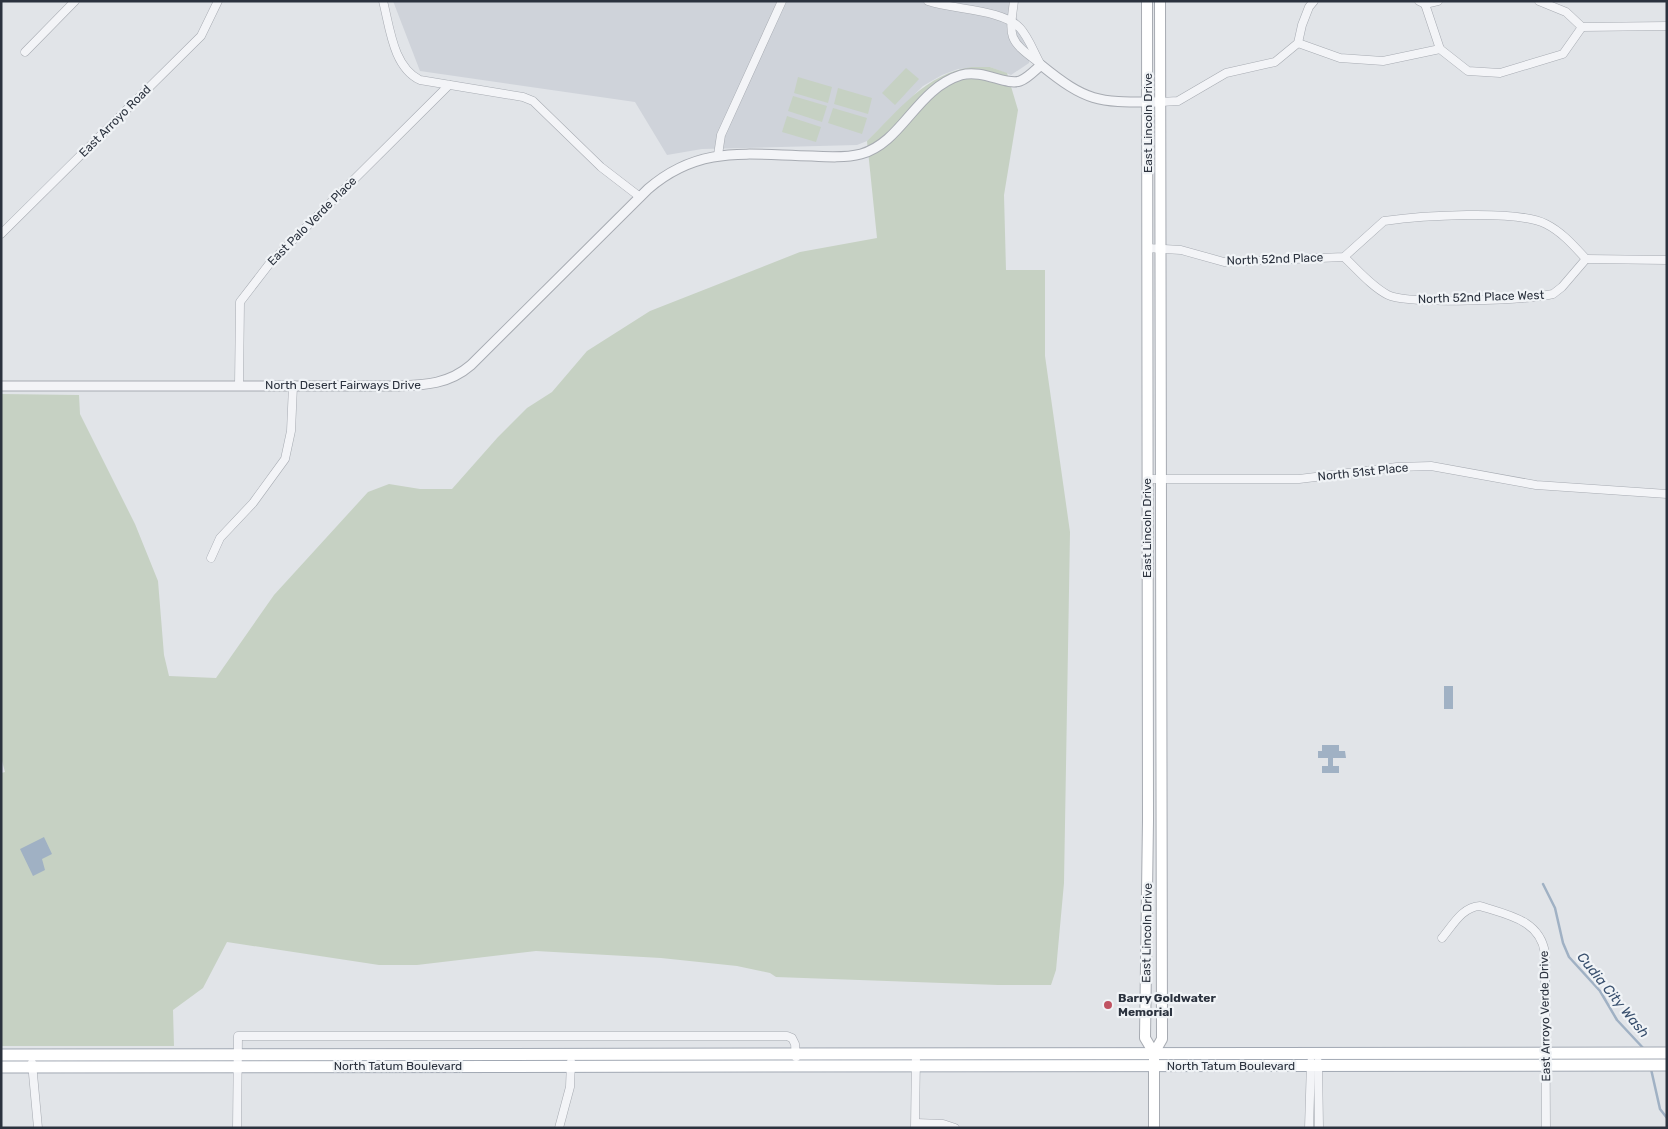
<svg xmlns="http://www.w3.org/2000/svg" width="1668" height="1129" viewBox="0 0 1668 1129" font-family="Rubik,sans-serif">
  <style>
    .built { fill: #cfd3da }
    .green { fill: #c6d1c3 }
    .water { fill: #a0b1c4 }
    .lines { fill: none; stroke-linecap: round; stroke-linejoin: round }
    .stream { stroke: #a0b1c4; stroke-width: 2.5 }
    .minor-casing { stroke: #a7abb2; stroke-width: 9 }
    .tertiary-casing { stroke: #a7abb2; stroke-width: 11 }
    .secondary-casing { stroke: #a7abb2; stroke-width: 12 }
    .primary-casing { stroke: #a1a8b3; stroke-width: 13 }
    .minor { stroke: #f3f4f7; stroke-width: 8 }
    .tertiary { stroke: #f3f4f7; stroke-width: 9 }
    .secondary { stroke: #fff; stroke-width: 10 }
    .primary { stroke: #fff; stroke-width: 11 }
    .poi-dot { fill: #c05362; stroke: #f0f3f6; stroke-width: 2 }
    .labels { text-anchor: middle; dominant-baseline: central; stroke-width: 4.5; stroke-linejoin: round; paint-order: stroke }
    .street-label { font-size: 12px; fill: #2b323e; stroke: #f0f3f6 }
    .poi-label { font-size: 12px; font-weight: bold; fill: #2b323e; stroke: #f0f3f6; text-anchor: start }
    .water-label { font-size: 14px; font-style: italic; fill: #39506e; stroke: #f0f3f6 }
  </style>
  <rect width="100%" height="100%" fill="#e1e4e8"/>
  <path class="built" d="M 393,1 L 1010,1 L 1009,7 L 1030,37 L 1029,63 L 1011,75 L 990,67 L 958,69 L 942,75 L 923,86 L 867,141 L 857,145 L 702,149 L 667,155 L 635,102 L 420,71 Z"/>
  <g class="green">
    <path d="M 972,67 L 990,67 L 1007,73 L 1018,110 L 1004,195 L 1006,270 L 1045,270 L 1045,356 L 1070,532 L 1064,883 L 1056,970 L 1051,985 L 998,985 L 776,977 L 770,973 L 737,966 L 661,958 L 536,951 L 417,965 L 379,965 L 227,942 L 203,988 L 173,1010 L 174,1046 L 1,1046 L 1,773 L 5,772 L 1,757 L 1,394 L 79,395 L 80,414 L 135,524 L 158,581 L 164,655 L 169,676 L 216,678 L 274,595 L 368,492 L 389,484 L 420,489 L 452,489 L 498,437 L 527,408 L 552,392 L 587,351 L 650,311 L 800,252 L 877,238 L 867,141 C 898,111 926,73 972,67 Z"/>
    <path d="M 906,68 L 919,79 L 895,105 L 882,93 Z"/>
    <path d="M 798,77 L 832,87 L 828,103 L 794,93 Z"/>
    <path d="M 838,88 L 872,98 L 868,114 L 834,104 Z"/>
    <path d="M 793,96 L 827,106 L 822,122 L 788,111 Z"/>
    <path d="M 833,108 L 867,118 L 862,134 L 828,123 Z"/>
    <path d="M 787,116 L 821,127 L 816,142 L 782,132 Z"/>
  </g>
  <g class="water">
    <rect x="1444" y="686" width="9" height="23"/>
    <path d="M 1322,745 L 1339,745 L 1339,751 L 1345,751 L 1346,758 L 1333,758 L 1333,766 L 1339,766 L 1339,773 L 1322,773 L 1322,766 L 1328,766 L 1328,758 L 1318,758 L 1318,751 L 1322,751 Z"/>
    <path d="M 44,837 L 52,854 L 42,859 L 45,870 L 33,876 L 20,849 Z"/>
  </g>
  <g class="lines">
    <g class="stream">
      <path d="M 1543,884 L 1555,908 L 1563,943 L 1569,957 L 1600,991 L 1617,1020 L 1645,1050"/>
      <path d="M 1651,1069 L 1660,1109 L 1667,1118"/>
    </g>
    <defs>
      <g id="minor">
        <path d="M 383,1 C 390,28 393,67 420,80 L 523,97 L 533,101 L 601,167 L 640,197"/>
        <path d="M 928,1 C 954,10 1002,9 1020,28 C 1029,38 1034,53 1041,65"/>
        <path d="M 1014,1 C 1009,37 1008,40 1038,62"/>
        <path d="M 1419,1 L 1425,4 L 1438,1"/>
        <path d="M 1539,1 L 1566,12 L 1582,27 L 1667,26"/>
        <path d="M 1425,4 L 1440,49"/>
        <path d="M 1298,43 L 1340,58 L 1383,61 L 1440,49 L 1468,71 L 1500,73 L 1563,54 L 1582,27"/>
        <path d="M 25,52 L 75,1"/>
        <path d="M 1160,102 L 1178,101 L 1226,73 L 1275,62 L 1298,43 L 1302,25 L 1309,7 L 1314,1"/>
        <path d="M 718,155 L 721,135 L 782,1"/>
        <path d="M 1,234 L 201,36 L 218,1"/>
        <path d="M 1147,248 L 1181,250 L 1224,262 L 1344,257 L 1384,221 C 1419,216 1516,209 1546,224 C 1562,232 1574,246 1586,259"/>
        <path d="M 1344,257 C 1358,270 1371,286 1388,295 C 1409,305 1526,300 1553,294 L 1562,287 L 1586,259"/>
        <path d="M 1586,259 L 1667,260"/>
        <path d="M 239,385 L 240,302 L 270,263 L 449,85"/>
        <path d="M 1148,479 L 1299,479 L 1397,467 L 1431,466 L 1536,485 L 1667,494"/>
        <path d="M 211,558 L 220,538 L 253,503 L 285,459 L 291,431 L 293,386"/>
        <path d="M 1442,938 C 1453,925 1462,907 1480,906 C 1508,915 1540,920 1545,953 L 1546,1128"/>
        <path d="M 1318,1062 L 1319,1128"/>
        <path d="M 32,1063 L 38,1128"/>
        <path d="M 916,1123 L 943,1124 L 955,1128"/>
        <path d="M 237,1128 L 238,1036 L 787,1036 L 792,1038 L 795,1044 L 796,1057"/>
        <path d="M 559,1128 L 570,1087 L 571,1062"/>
        <path d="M 915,1128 L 916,1053"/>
        <path d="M 1309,1128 L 1311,1062"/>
      </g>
      <path id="tertiary" d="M 1,386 L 398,386 C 426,385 449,384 471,365 L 648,189 C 700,144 748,155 812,156 C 828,157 846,158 861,154 C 903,142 916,89 961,75 C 983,69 1006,86 1020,81 C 1028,78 1035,70 1041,65 C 1089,104 1099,102 1160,102"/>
      <g id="secondary">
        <path d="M 1147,1 L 1148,820 L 1145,1038 L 1154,1053"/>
        <path d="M 1154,1128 L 1154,1053 L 1162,1039 L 1160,1"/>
      </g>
      <g id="primary">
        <path d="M 1,1055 L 1667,1053"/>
        <path d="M 1,1067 L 1667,1065"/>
      </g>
    </defs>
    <use href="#minor" class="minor-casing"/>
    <use href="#tertiary" class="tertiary-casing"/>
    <use href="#secondary" class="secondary-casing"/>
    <use href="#primary" class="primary-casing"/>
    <use href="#minor" class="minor"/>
    <use href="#tertiary" class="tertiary"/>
    <use href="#secondary" class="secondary"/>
    <use href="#primary" class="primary"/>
  </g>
  <circle class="poi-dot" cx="1108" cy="1005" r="5"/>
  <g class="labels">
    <g class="street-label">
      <text transform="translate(115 121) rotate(-45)">East Arroyo Road</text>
      <text transform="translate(1148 123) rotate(-90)">East Lincoln Drive</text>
      <text transform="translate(312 221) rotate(-45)">East Palo Verde Place</text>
      <text transform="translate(1275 259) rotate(-2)">North 52nd Place</text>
      <text transform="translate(1481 297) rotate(-2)">North 52nd Place West</text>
      <text x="343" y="385">North Desert Fairways Drive</text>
      <text transform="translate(1363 472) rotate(-6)">North 51st Place</text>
      <text transform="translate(1147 528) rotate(-90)">East Lincoln Drive</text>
      <text transform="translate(1147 933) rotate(-89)">East Lincoln Drive</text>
      <text transform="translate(1545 1016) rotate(-91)">East Arroyo Verde Drive</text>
      <text x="398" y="1066">North Tatum Boulevard</text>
      <text x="1231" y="1066">North Tatum Boulevard</text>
    </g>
    <g class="poi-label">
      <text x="1118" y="998">Barry Goldwater<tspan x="1118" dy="14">Memorial</tspan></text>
    </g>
    <g class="water-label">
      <text transform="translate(1613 995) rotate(51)">Cudia City Wash</text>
    </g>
  </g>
  <rect width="1668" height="1129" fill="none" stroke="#2b323e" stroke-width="5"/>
</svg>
